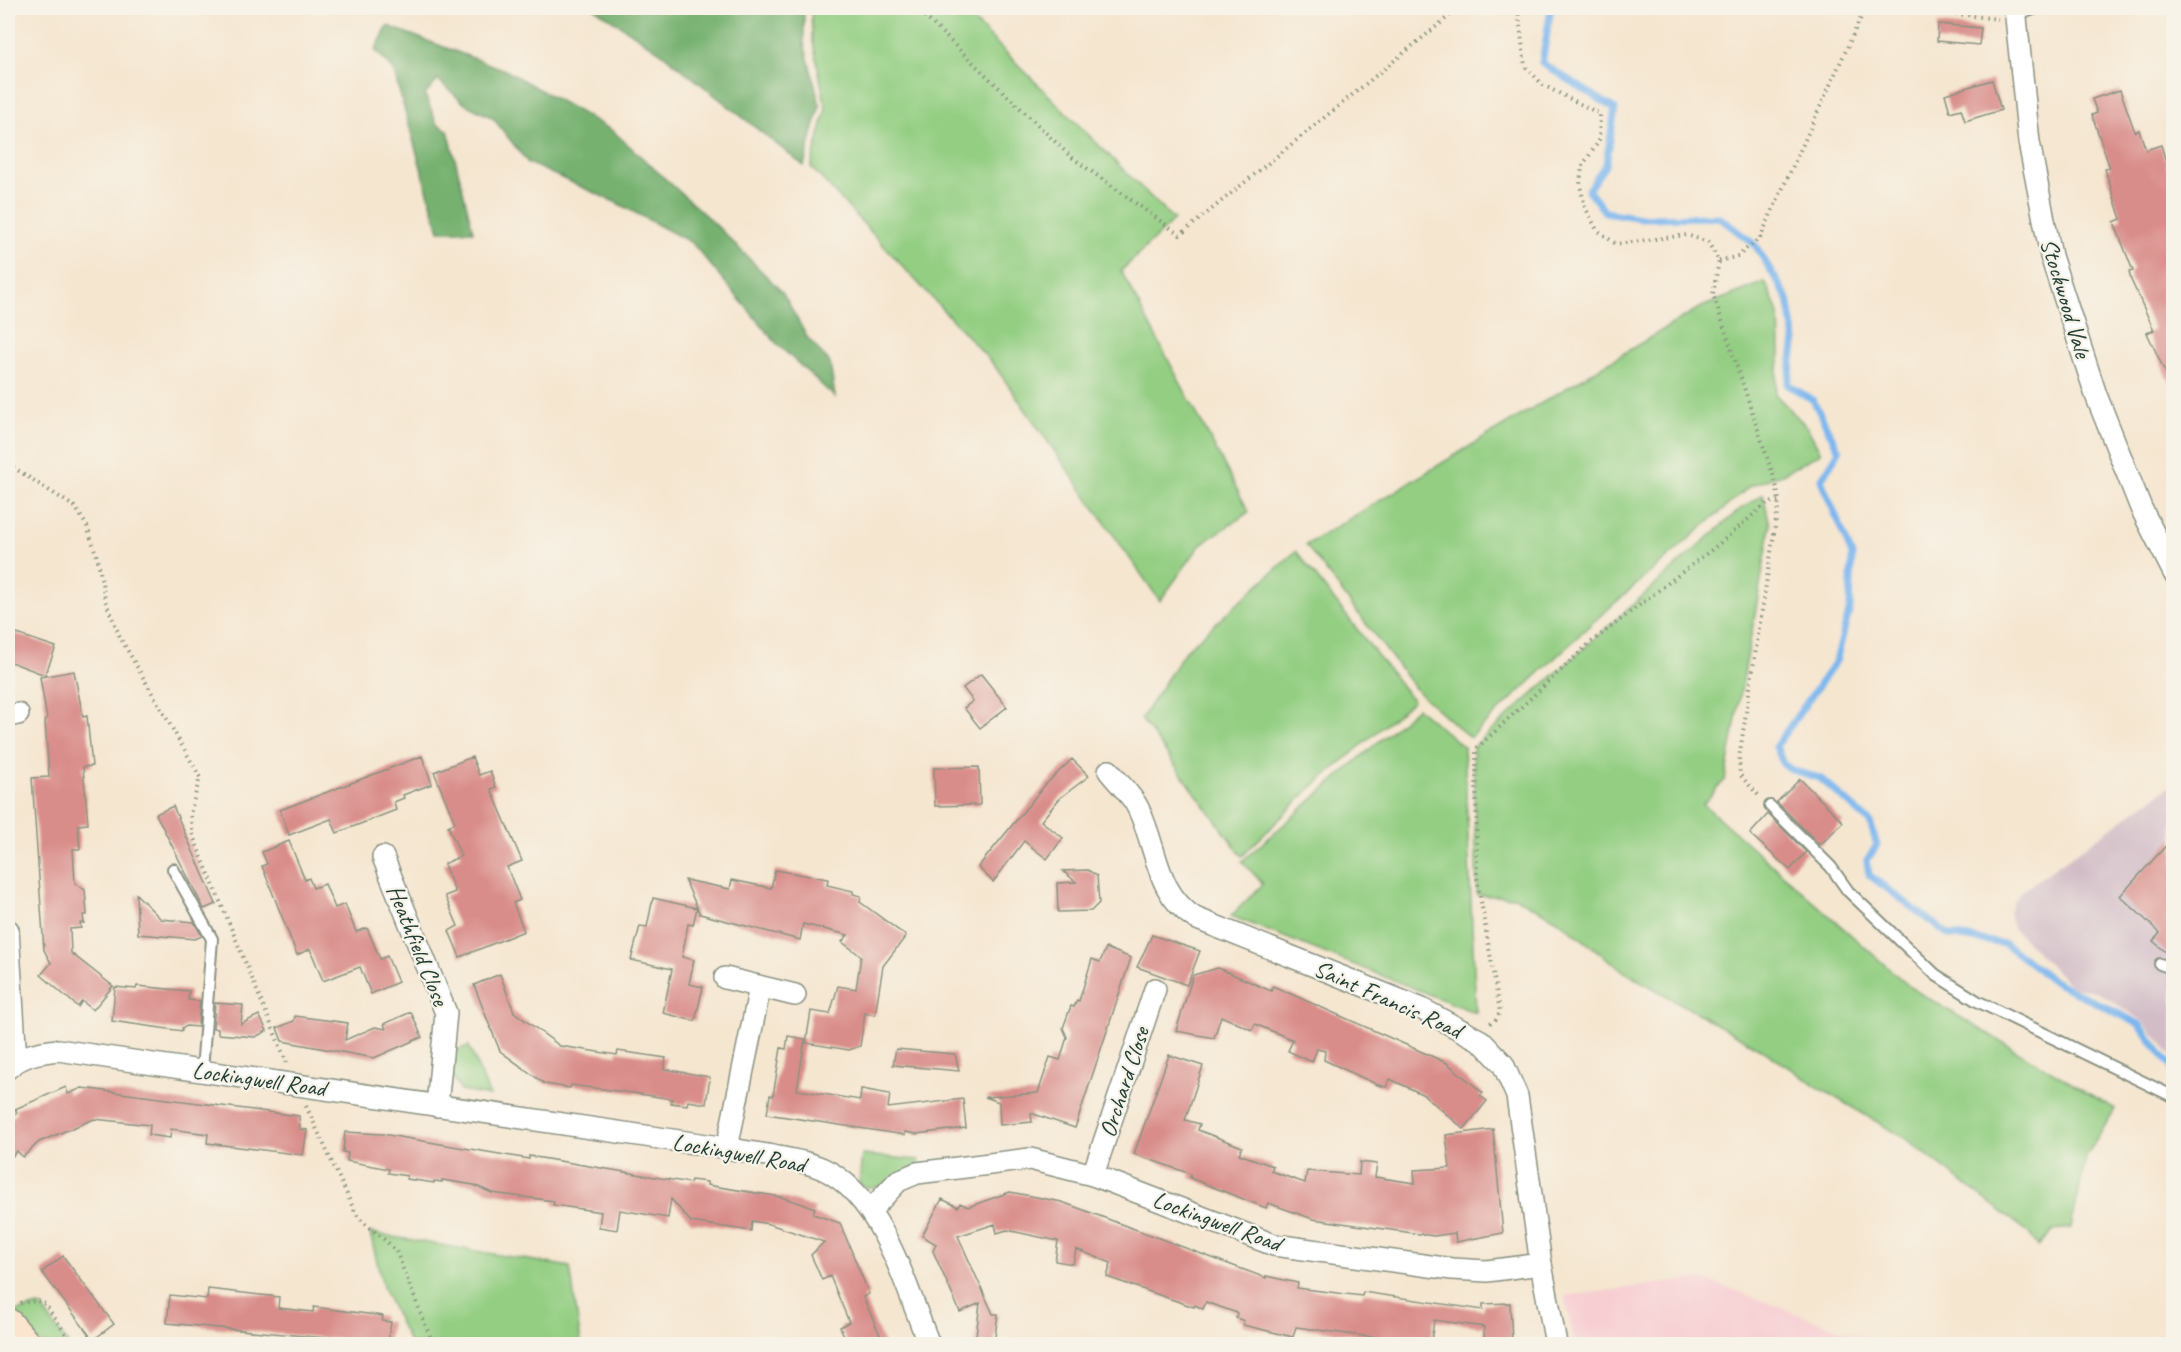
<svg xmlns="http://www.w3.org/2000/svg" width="2181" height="1352" viewBox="0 0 2181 1352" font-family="Caveat,sans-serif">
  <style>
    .built { fill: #f7cfd3 }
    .industrial { fill: #d2bdc7 }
    .green { fill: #93ce82; stroke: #59865b; stroke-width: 1.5 }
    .forest { fill: #76b170; stroke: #4a7752; stroke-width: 1.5 }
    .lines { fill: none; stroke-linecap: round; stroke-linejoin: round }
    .stream { stroke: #7db7ee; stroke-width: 7 }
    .building { fill: #d98d8a }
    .lane-casing { stroke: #8a9282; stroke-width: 14 }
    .street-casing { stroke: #8a9282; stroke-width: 24 }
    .secondary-casing { stroke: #8a9282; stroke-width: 33 }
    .path { stroke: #8a9282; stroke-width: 4; stroke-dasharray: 1.5 4.5; stroke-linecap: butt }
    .lane { stroke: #fff; stroke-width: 10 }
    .street { stroke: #fff; stroke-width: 21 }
    .secondary { stroke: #fce5cf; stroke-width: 30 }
    .labels { text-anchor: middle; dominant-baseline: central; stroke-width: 4.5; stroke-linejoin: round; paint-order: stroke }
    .street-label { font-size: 24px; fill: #1f3d34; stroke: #f7f3e8 }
  </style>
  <rect width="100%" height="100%" fill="#f7f3e8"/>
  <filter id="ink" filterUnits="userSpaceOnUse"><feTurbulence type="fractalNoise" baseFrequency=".0167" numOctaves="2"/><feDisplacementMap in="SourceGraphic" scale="12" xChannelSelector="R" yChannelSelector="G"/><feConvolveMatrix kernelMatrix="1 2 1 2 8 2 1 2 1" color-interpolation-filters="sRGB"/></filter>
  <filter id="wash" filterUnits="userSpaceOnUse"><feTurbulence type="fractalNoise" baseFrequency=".008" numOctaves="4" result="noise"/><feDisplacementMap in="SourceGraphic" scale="24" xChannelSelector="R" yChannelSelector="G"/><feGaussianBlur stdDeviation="1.35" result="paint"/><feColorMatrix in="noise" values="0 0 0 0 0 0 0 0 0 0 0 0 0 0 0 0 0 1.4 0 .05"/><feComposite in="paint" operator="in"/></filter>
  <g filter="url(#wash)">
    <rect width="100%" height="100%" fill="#f5e6d0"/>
    <path class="built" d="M 1701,1278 L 1880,1344 L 1574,1344 L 1565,1296 Z"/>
    <path class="industrial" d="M 2173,784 L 2173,1056 L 2140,1019 L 2096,991 L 2072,987 L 2013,928 L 2009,914 L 2012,904 L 2021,892 Z"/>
    <g class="green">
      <path d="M 811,8 L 961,8 L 1174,220 L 1121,271 L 1249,512 L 1201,544 L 1160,601 L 994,365 L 811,167 L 826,108 L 812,37 Z"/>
      <path d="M 1765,282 L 1779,314 L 1780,353 L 1775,394 L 1807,427 L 1821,453 L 1782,474 L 1750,486 L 1592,623 L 1470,738 L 1418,692 L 1306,545 L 1699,308 Z"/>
      <path d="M 1763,494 L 1770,525 L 1768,541 L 1725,780 L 1703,804 L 1911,988 L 2115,1109 L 2086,1157 L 2071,1228 L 2054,1230 L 2038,1246 L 2028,1232 L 1903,1137 L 1821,1089 L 1764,1051 L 1625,972 L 1556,919 L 1515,897 L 1477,895 L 1473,747 L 1739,510 Z"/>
      <path d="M 1296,551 L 1413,701 L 1310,789 L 1242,856 L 1141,719 L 1185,651 Z"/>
      <path d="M 1417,708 L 1464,747 L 1476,1013 L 1231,916 L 1263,884 L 1242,861 Z"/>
      <path d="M 469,1046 L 490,1096 L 461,1091 L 449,1071 L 451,1052 Z"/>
      <path d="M 862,1155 L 919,1160 L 919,1165 L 879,1187 L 866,1188 L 859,1183 Z"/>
      <path d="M 370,1233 L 570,1267 L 581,1344 L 410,1344 L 384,1290 Z"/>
      <path d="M 39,1306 L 42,1308 L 68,1344 L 40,1344 L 14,1312 Z"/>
    </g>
    <g class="forest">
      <path d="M 594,8 L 804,8 L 804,43 L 820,105 L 804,166 L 659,51 Z"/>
      <path d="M 388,26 L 505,70 L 613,131 L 718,227 L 783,293 L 807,337 L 830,363 L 835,397 L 778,345 L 692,243 L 617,203 L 528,163 L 493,118 L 465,104 L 438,80 L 425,95 L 437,124 L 448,130 L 473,231 L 439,231 L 393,69 L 375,50 Z"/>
    </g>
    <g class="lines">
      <path class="stream" d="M 1551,8 L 1542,63 L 1615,109 L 1606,164 L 1588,190 L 1605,212 L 1641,218 L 1719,217 L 1755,245 L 1788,299 L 1795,340 L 1788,385 L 1813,400 L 1839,451 L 1821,480 L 1852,555 L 1850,608 L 1836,661 L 1776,746 L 1783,764 L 1795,771 L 1820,778 L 1870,822 L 1877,845 L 1867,860 L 1869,875 L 1949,935 L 2005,944 L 2055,982 L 2139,1024 L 2174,1071"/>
    </g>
    <g id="blocks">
      <g class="building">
        <path d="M 1938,24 L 1981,28 L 1979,45 L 1937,41 Z"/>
        <path d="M 1992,80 L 2001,110 L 1965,121 L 1961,109 L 1950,112 L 1945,94 Z"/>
        <path d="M 2120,90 L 2135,132 L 2139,130 L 2146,150 L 2161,145 L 2174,189 L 2174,391 L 2147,333 L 2154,330 L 2131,280 L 2129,272 L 2133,271 L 2114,222 L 2121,219 L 2105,169 L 2110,168 L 2092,115 L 2097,113 L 2092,99 Z"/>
        <path d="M 8,631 L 56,647 L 45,675 L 8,661 Z"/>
        <path d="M 74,671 L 83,717 L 87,716 L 92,766 L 83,767 L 88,824 L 78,825 L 80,849 L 73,849 L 75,883 L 85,890 L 87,915 L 83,915 L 84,923 L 80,923 L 81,928 L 70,929 L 71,953 L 113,986 L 93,1010 L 82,1001 L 78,1007 L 41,975 L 51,963 L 44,950 L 32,778 L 49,777 L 45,720 L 47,719 L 40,677 Z"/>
        <path d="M 981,674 L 1007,707 L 980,728 L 964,708 L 973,701 L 963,688 Z"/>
        <path d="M 422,756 L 432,784 L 403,795 L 404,798 L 394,802 L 396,810 L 337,833 L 331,819 L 289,835 L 280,810 Z"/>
        <path d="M 472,757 L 479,775 L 490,771 L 496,787 L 491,789 L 522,861 L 507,867 L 520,900 L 513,903 L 524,931 L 460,957 L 449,931 L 458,926 L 445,896 L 455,892 L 444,864 L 461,856 L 448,826 L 455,823 L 434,772 Z"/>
        <path d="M 1072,759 L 1089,776 L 1060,798 L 1041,821 L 1063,838 L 1047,859 L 1024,841 L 993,882 L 978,867 L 1045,785 Z"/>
        <path d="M 979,767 L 980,805 L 935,806 L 934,768 Z"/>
        <path d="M 1800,779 L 1843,822 L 1820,845 L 1777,802 Z"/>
        <path d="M 173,806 L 216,904 L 204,909 L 156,814 Z"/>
        <path d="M 1768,814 L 1806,852 L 1790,870 L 1750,834 Z"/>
        <path d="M 2174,837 L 2174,959 L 2153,941 L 2160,933 L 2120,896 Z"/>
        <path d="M 289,841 L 305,880 L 309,878 L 313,888 L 325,884 L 335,908 L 345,904 L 356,932 L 367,928 L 380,959 L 387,956 L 398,982 L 371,994 L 360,967 L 323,981 L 310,949 L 297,955 L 262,866 L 267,864 L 262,852 Z"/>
        <path d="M 775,870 L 828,879 L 827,885 L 853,891 L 853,894 L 861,896 L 860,902 L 906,936 L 883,966 L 875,1015 L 865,1013 L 860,1046 L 849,1050 L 806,1043 L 811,1011 L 830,1014 L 838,986 L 856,989 L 861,956 L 842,942 L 848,935 L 803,924 L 800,940 L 700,914 L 685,880 L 730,889 L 732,880 L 771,888 Z"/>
        <path d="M 1088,870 L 1097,876 L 1099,903 L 1091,911 L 1058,912 L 1057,883 L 1076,882 L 1063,871 Z"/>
        <path d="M 136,894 L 161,919 L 194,922 L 202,936 L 195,939 L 138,934 Z"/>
        <path d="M 653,898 L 697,908 L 693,925 L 688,924 L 682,957 L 694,960 L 689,984 L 703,987 L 695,1021 L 663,1013 L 672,969 L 631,960 L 640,926 L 647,927 Z"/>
        <path d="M 1152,935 L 1200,951 L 1187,985 L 1137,967 Z"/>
        <path d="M 1106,948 L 1131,958 L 1075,1128 L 1031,1113 L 1032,1122 L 1000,1125 L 999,1102 L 985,1097 L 1038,1093 L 1050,1057 L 1060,1060 L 1067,1037 L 1063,1028 L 1071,1006 L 1074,1007 L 1077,1000 L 1079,1001 L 1092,959 L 1100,962 Z"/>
        <path d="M 1218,968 L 1271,991 L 1273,986 L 1447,1063 L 1483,1093 L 1480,1096 L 1487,1101 L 1464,1129 L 1424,1095 L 1390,1079 L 1386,1087 L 1378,1085 L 1324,1060 L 1325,1051 L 1317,1049 L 1312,1062 L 1288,1051 L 1293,1040 L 1255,1024 L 1252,1030 L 1221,1016 L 1214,1038 L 1176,1031 L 1193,975 Z"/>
        <path d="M 500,974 L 514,1012 L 560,1046 L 617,1055 L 618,1051 L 666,1058 L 664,1069 L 710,1077 L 706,1104 L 688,1101 L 687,1105 L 671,1103 L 672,1099 L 640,1094 L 571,1085 L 570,1088 L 545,1084 L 500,1051 L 489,1024 L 474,985 Z"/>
        <path d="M 137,986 L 189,991 L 188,1000 L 200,1001 L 198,1027 L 187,1026 L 182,1028 L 182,1031 L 112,1021 L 115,987 L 136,989 Z"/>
        <path d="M 215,1003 L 243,1005 L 241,1024 L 259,1015 L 267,1031 L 255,1037 L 218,1034 L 218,1029 L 213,1028 Z"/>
        <path d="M 411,1012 L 422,1037 L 374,1058 L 282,1041 L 277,1028 L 294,1021 L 295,1016 L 348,1023 L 345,1040 L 375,1027 L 386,1029 L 384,1024 Z"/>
        <path d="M 788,1036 L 805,1039 L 797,1090 L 860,1100 L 861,1089 L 890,1094 L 888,1108 L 963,1099 L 966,1128 L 916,1134 L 905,1132 L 905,1135 L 767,1114 L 770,1095 L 773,1096 L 781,1048 L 786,1049 Z"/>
        <path d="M 896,1049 L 955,1054 L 959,1071 L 893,1065 Z"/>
        <path d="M 1169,1055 L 1203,1066 L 1185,1120 L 1200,1124 L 1198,1130 L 1242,1147 L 1239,1154 L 1273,1166 L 1271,1171 L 1305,1183 L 1307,1171 L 1359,1175 L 1360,1162 L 1377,1164 L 1375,1177 L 1415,1183 L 1414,1170 L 1450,1168 L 1446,1135 L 1493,1129 L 1503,1233 L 1456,1242 L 1455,1233 L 1434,1236 L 1313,1219 L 1268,1203 L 1266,1208 L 1190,1178 L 1191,1174 L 1134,1154 Z"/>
        <path d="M 66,1087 L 68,1094 L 82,1088 L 299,1116 L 300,1129 L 307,1130 L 303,1155 L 207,1143 L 208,1134 L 171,1129 L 170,1138 L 149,1135 L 150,1125 L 94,1119 L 39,1142 L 23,1157 L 17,1151 L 8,1161 L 8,1122 L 17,1112 L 15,1109 Z"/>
        <path d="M 345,1132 L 382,1134 L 529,1159 L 529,1156 L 690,1183 L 691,1180 L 707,1182 L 707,1185 L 781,1197 L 815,1208 L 813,1214 L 840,1223 L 869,1294 L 863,1297 L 884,1344 L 848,1344 L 840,1327 L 849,1322 L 830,1276 L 822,1280 L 811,1255 L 824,1242 L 769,1224 L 752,1221 L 751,1231 L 691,1222 L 671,1199 L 668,1218 L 620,1210 L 617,1230 L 599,1227 L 601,1212 L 553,1205 L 554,1201 L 492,1193 L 474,1185 L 442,1180 L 442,1182 L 434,1181 L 434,1183 L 407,1179 L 407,1176 L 388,1173 L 389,1169 L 347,1161 L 348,1153 L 343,1152 Z"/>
        <path d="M 1010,1192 L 1062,1202 L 1266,1278 L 1266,1276 L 1298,1283 L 1297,1288 L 1362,1296 L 1363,1292 L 1483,1310 L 1483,1304 L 1510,1303 L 1512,1341 L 1484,1343 L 1484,1327 L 1434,1320 L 1431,1343 L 1413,1340 L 1406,1344 L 1378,1344 L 1378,1338 L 1296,1327 L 1293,1337 L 1243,1325 L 1244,1321 L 1236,1318 L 1237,1313 L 1206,1302 L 1203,1309 L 1195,1305 L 1194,1307 L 1107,1277 L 1111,1263 L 1076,1249 L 1073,1264 L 1055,1261 L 1058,1241 L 1007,1230 L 997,1233 L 995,1224 L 958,1236 L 993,1314 L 998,1314 L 994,1344 L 975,1344 L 980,1303 L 960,1312 L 933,1251 L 936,1244 L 922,1236 L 942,1199 L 958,1207 L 960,1203 L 968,1207 Z"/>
        <path d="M 63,1256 L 114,1324 L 93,1340 L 42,1272 Z"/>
        <path d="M 208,1289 L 279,1297 L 278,1308 L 313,1312 L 314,1307 L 383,1316 L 382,1321 L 391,1322 L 388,1344 L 167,1323 L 170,1295 L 207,1299 Z"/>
      </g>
    </g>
  </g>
  <g filter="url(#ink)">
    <use href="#blocks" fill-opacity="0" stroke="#8a9282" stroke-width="1.5"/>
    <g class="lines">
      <defs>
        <g id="lane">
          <path d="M 2015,15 L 2037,8"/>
          <path d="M 1770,806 L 1831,867 L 1848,891 L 1936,975 L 1977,1001 L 2174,1097"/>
          <path d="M 173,869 L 212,939 L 202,1071"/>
          <path d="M 2160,964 L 2174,969"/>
        </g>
        <g id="street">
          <path d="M 2015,8 L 2029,142 L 2051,256 L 2096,395 L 2141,508 L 2174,573"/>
          <path d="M 8,716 L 18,714"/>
          <path d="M 1109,771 C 1118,783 1132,795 1138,808 C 1158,849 1155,892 1195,918 L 1422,1009 L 1481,1041 L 1503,1064 L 1517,1096 L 1541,1264 L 1556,1344"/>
          <path d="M 383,857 L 446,1013 L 437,1106"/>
          <path d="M 8,930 L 16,1061"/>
          <path d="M 725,978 L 795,995"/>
          <path d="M 8,1068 C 22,1055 39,1052 58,1050 L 727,1148 C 755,1154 785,1156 813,1165 C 880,1186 905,1286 929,1344"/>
          <path d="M 727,1148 L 760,987"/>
          <path d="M 1093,1175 L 1155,989"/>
          <path d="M 870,1211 L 898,1181 L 917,1173 L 1030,1159 L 1093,1175 L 1274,1245 L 1452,1269 L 1487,1271 L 1541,1264"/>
        </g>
        <path id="secondary" d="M 8,1324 L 25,1344"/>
      </defs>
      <use href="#lane" class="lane-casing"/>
      <use href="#street" class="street-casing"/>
      <use href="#secondary" class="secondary-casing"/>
      <g class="path">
        <path d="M 916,8 L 1070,156 L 1180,235 L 1459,8"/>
        <path d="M 1518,8 L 1525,66 L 1543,85 L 1600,114 L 1599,141 L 1582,166 L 1580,185 L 1585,207 L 1597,230 L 1616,244 L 1687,235 L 1708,242 L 1719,261 L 1713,294 L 1776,484 L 1779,501 L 1739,758 L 1740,775 L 1760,797"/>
        <path d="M 1908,8 L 1998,19"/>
        <path d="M 1719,261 L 1738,256 L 1760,238 L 1863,13 L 1868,8"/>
        <path d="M 8,464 L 75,507 L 87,526 L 98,560 L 105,600 L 120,637 L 200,777 L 190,814 L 193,836 L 287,1063"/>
        <path d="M 1490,1023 L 1495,1021 L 1500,1012 L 1477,878 L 1476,749 L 1590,643 L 1719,544 L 1767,503 L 1779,501"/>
        <path d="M 306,1106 L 356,1214 C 368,1229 384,1237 396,1251 L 433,1344"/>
        <path d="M 20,1303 L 38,1301 L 45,1304 L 73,1344"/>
      </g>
      <use href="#lane" class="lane"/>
      <use href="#street" class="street"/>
      <use href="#secondary" class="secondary"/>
    </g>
  </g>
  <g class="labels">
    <g class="street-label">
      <text transform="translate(2066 298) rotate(73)">Stockwood Vale</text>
      <text transform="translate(418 945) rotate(68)">Heathfield Close</text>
      <text transform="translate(1388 999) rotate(24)">Saint Francis Road</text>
      <text transform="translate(259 1079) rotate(8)">Lockingwell Road</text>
      <text transform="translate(1124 1082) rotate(-72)">Orchard Close</text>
      <text transform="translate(739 1153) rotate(10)">Lockingwell Road</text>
      <text transform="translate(1217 1221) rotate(20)">Lockingwell Road</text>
    </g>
  </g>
  <rect width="2181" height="1352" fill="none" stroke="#f7f3e8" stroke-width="30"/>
</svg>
